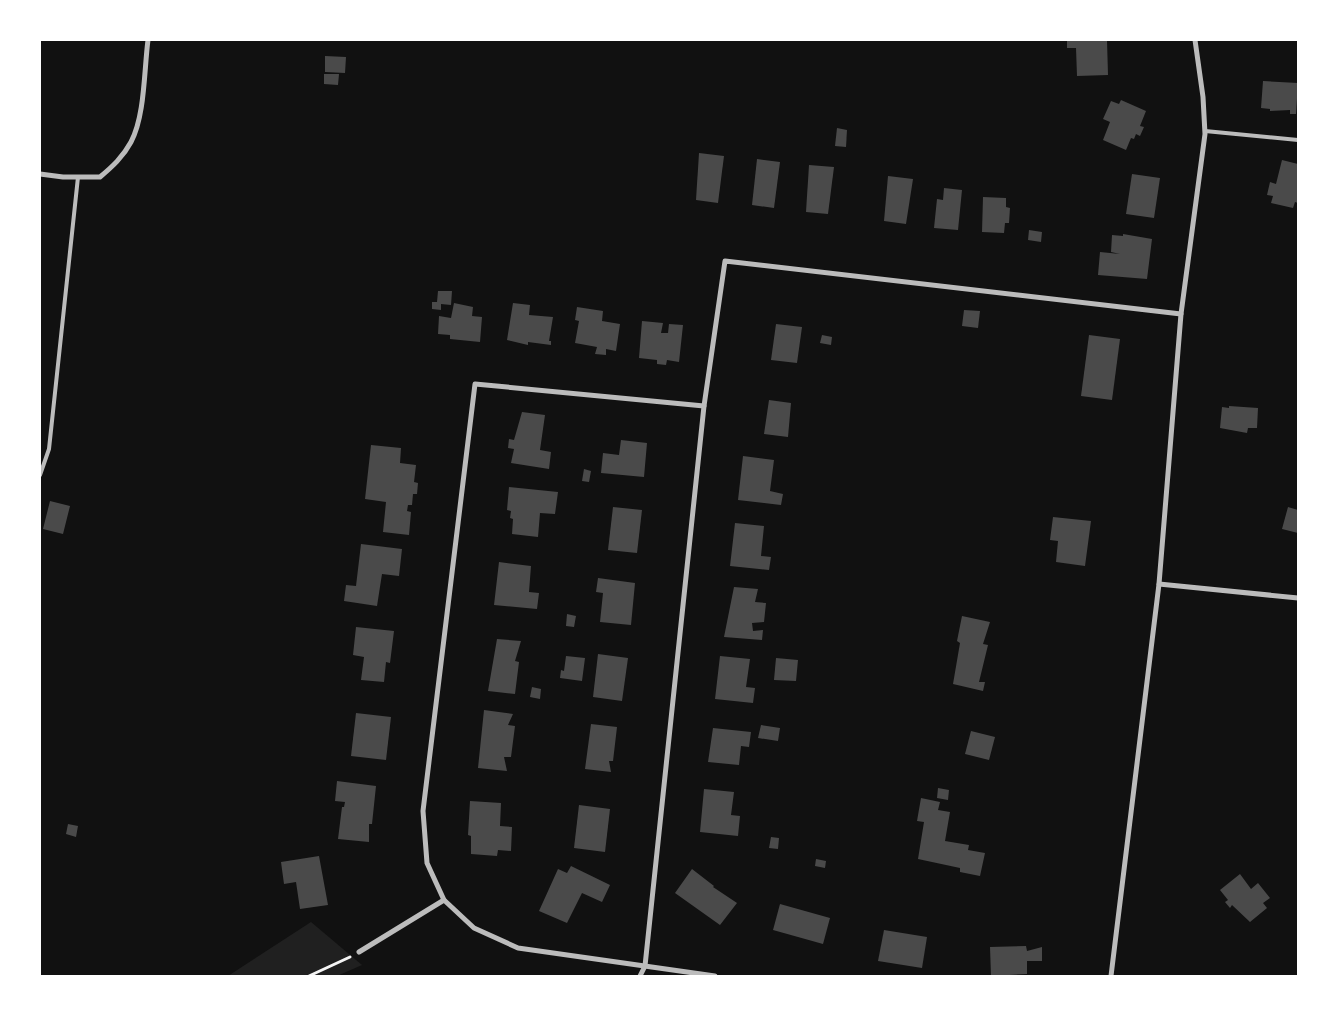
<svg xmlns="http://www.w3.org/2000/svg" width="1338" height="1016" viewBox="0 0 1338 1016" font-family="'Zilla Slab',serif">
  <style>
    .green { fill: #202020 }
    .building { fill: #4a4a4a }
    .lines { fill: none; stroke-linecap: round; stroke-linejoin: round }
    .path { stroke: #f5f5f5; stroke-width: 3 }
    .service { stroke: #bcbcbc; stroke-width: 4 }
    .minor { stroke: #bcbcbc; stroke-width: 5 }
  </style>
  <rect width="100%" height="100%" fill="#111"/>
  <path class="green" d="M 311,922 L 362,965 L 337,976 L 228,976 Z"/>
  <g class="building">
    <path d="M 1067,40 L 1107,40 L 1108,75 L 1077,76 L 1076,48 L 1067,48 Z"/>
    <path d="M 325,56 L 346,57 L 345,73 L 325,72 Z"/>
    <path d="M 324,74 L 339,74 L 338,85 L 324,84 Z"/>
    <path d="M 1263,81 L 1298,83 L 1296,114 L 1290,114 L 1290,110 L 1270,111 L 1270,109 L 1261,108 Z"/>
    <path d="M 1121,100 L 1146,111 L 1140,126 L 1144,127 L 1140,136 L 1136,134 L 1134,139 L 1131,138 L 1126,150 L 1103,140 L 1110,122 L 1103,119 L 1111,101 L 1119,104 Z"/>
    <path d="M 837,128 L 847,130 L 846,147 L 835,146 Z"/>
    <path d="M 699,153 L 724,156 L 718,203 L 696,200 Z"/>
    <path d="M 757,159 L 780,162 L 774,208 L 752,205 Z"/>
    <path d="M 1282,160 L 1298,164 L 1298,203 L 1295,202 L 1293,208 L 1271,203 L 1273,196 L 1267,195 L 1270,182 L 1276,184 Z"/>
    <path d="M 809,165 L 834,167 L 828,214 L 806,212 Z"/>
    <path d="M 1132,174 L 1160,178 L 1154,218 L 1126,214 Z"/>
    <path d="M 888,176 L 913,179 L 906,224 L 884,221 Z"/>
    <path d="M 944,188 L 962,190 L 958,230 L 934,228 L 937,199 L 943,200 Z"/>
    <path d="M 983,197 L 1006,198 L 1006,207 L 1010,208 L 1009,223 L 1005,223 L 1004,233 L 982,232 Z"/>
    <path d="M 1029,230 L 1042,232 L 1041,242 L 1028,240 Z"/>
    <path d="M 1123,234 L 1152,239 L 1147,279 L 1098,275 L 1100,252 L 1120,254 L 1111,252 L 1112,235 L 1123,236 Z"/>
    <path d="M 438,291 L 452,291 L 451,305 L 441,304 L 441,310 L 432,309 L 432,302 L 437,302 Z"/>
    <path d="M 454,303 L 473,307 L 472,316 L 482,317 L 480,342 L 450,339 L 450,335 L 438,334 L 439,316 L 451,318 Z"/>
    <path d="M 513,303 L 530,305 L 529,315 L 553,317 L 549,341 L 551,341 L 551,345 L 528,342 L 528,345 L 507,340 Z"/>
    <path d="M 577,307 L 603,311 L 602,321 L 620,324 L 616,351 L 606,349 L 606,355 L 595,354 L 597,347 L 575,343 L 579,321 L 575,320 Z"/>
    <path d="M 964,310 L 980,311 L 978,328 L 962,326 Z"/>
    <path d="M 642,321 L 663,323 L 661,333 L 668,333 L 669,324 L 683,325 L 679,362 L 667,360 L 666,365 L 657,364 L 657,360 L 639,358 Z"/>
    <path d="M 776,324 L 802,327 L 797,363 L 771,360 Z"/>
    <path d="M 822,335 L 832,337 L 831,345 L 820,343 Z"/>
    <path d="M 1089,335 L 1120,339 L 1112,400 L 1081,396 Z"/>
    <path d="M 769,400 L 791,403 L 788,437 L 764,434 Z"/>
    <path d="M 1229,406 L 1258,408 L 1257,428 L 1248,428 L 1247,433 L 1220,428 L 1222,407 L 1229,408 Z"/>
    <path d="M 522,412 L 545,415 L 540,450 L 551,452 L 549,469 L 511,463 L 514,449 L 508,448 L 509,439 L 514,440 Z"/>
    <path d="M 621,440 L 647,443 L 644,477 L 601,473 L 603,453 L 619,455 Z"/>
    <path d="M 371,445 L 401,448 L 400,463 L 416,465 L 414,482 L 418,483 L 417,494 L 413,494 L 412,505 L 408,505 L 407,511 L 411,512 L 409,535 L 383,532 L 386,502 L 365,499 Z"/>
    <path d="M 743,456 L 774,460 L 770,491 L 783,494 L 781,505 L 738,500 Z"/>
    <path d="M 584,469 L 591,471 L 589,482 L 582,481 Z"/>
    <path d="M 509,487 L 558,492 L 555,514 L 540,513 L 538,537 L 512,534 L 513,519 L 510,518 L 511,511 L 507,510 Z"/>
    <path d="M 50,501 L 70,506 L 63,534 L 43,529 Z"/>
    <path d="M 613,507 L 642,510 L 637,553 L 608,550 Z"/>
    <path d="M 1288,507 L 1298,510 L 1298,533 L 1282,529 Z"/>
    <path d="M 1053,517 L 1091,521 L 1085,566 L 1056,562 L 1058,541 L 1050,540 Z"/>
    <path d="M 735,523 L 764,526 L 761,556 L 771,557 L 769,570 L 730,566 Z"/>
    <path d="M 361,544 L 402,549 L 399,576 L 382,574 L 377,606 L 344,601 L 346,585 L 356,586 Z"/>
    <path d="M 499,562 L 531,566 L 529,592 L 539,593 L 537,609 L 494,605 Z"/>
    <path d="M 598,578 L 635,583 L 631,625 L 600,622 L 603,593 L 596,592 Z"/>
    <path d="M 734,587 L 758,589 L 755,602 L 766,603 L 764,622 L 752,623 L 753,631 L 763,630 L 762,640 L 724,637 Z"/>
    <path d="M 567,614 L 576,616 L 574,627 L 566,626 Z"/>
    <path d="M 962,616 L 990,622 L 983,644 L 988,645 L 979,682 L 985,682 L 983,691 L 953,684 L 960,643 L 957,641 Z"/>
    <path d="M 356,627 L 394,631 L 390,663 L 386,662 L 384,682 L 361,680 L 364,657 L 353,655 Z"/>
    <path d="M 497,639 L 521,641 L 515,661 L 519,662 L 515,694 L 488,691 Z"/>
    <path d="M 598,654 L 628,658 L 622,701 L 593,697 Z"/>
    <path d="M 566,656 L 585,658 L 582,681 L 560,678 L 561,670 L 564,671 Z"/>
    <path d="M 720,656 L 750,659 L 746,687 L 755,688 L 753,703 L 715,699 Z"/>
    <path d="M 776,658 L 798,660 L 796,681 L 774,680 Z"/>
    <path d="M 532,687 L 541,689 L 540,699 L 530,697 Z"/>
    <path d="M 484,710 L 513,714 L 508,725 L 515,726 L 511,757 L 504,757 L 507,771 L 478,768 Z"/>
    <path d="M 356,713 L 391,717 L 386,760 L 351,756 Z"/>
    <path d="M 591,724 L 617,727 L 613,761 L 609,761 L 611,772 L 585,769 Z"/>
    <path d="M 761,725 L 780,728 L 778,741 L 758,738 Z"/>
    <path d="M 713,728 L 751,732 L 749,747 L 741,746 L 739,765 L 708,762 Z"/>
    <path d="M 971,731 L 995,737 L 989,760 L 965,754 Z"/>
    <path d="M 337,781 L 376,786 L 372,824 L 369,824 L 369,842 L 338,839 L 342,807 L 344,807 L 345,802 L 335,801 Z"/>
    <path d="M 938,788 L 949,790 L 948,800 L 937,798 Z"/>
    <path d="M 704,789 L 734,792 L 731,815 L 740,816 L 738,836 L 700,832 Z"/>
    <path d="M 921,798 L 940,802 L 938,810 L 950,812 L 945,841 L 969,845 L 968,850 L 985,853 L 980,876 L 960,872 L 960,868 L 918,859 L 924,822 L 917,821 Z"/>
    <path d="M 470,801 L 501,803 L 500,826 L 512,827 L 511,851 L 498,850 L 497,856 L 471,854 L 471,836 L 468,835 Z"/>
    <path d="M 579,805 L 610,809 L 605,852 L 574,848 Z"/>
    <path d="M 68,824 L 78,826 L 76,837 L 66,834 Z"/>
    <path d="M 771,837 L 779,838 L 778,849 L 769,848 Z"/>
    <path d="M 319,856 L 328,905 L 300,909 L 296,882 L 284,884 L 281,862 Z"/>
    <path d="M 816,859 L 826,861 L 825,868 L 815,866 Z"/>
    <path d="M 571,866 L 610,885 L 602,902 L 582,893 L 567,923 L 539,911 L 558,869 L 567,873 Z"/>
    <path d="M 692,869 L 714,886 L 713,887 L 737,903 L 720,925 L 675,893 Z"/>
    <path d="M 1240,874 L 1251,889 L 1258,883 L 1270,898 L 1263,903 L 1267,908 L 1250,922 L 1232,905 L 1230,908 L 1225,902 L 1228,900 L 1220,890 Z"/>
    <path d="M 780,904 L 830,918 L 823,944 L 773,930 Z"/>
    <path d="M 884,930 L 927,937 L 922,968 L 878,961 Z"/>
    <path d="M 1026,946 L 1027,951 L 1042,947 L 1042,961 L 1027,961 L 1027,974 L 991,976 L 990,947 Z"/>
  </g>
  <g class="lines">
    <path class="path" d="M 309,976 L 350,957"/>
    <g class="service">
      <path d="M 1205,131 L 1298,140"/>
      <path d="M 40,475 L 49,449 L 78,177"/>
    </g>
    <g class="minor">
      <path d="M 40,174 L 63,177 L 100,177 C 112,167 123,157 131,142 C 145,116 144,70 148,40"/>
      <path d="M 1159,584 L 1298,598"/>
      <path d="M 444,900 L 427,863 L 423,811 L 475,384 L 704,406"/>
      <path d="M 359,952 L 444,900 L 474,928 L 518,948 L 715,976"/>
      <path d="M 640,976 L 645,966 L 704,406 L 725,261 L 1181,314"/>
      <path d="M 1111,976 L 1159,584 L 1181,314 L 1205,134 L 1203,97 L 1195,40"/>
    </g>
  </g>
  <rect width="1338" height="1016" fill="none" stroke="#ffffff" stroke-width="82"/>
</svg>
